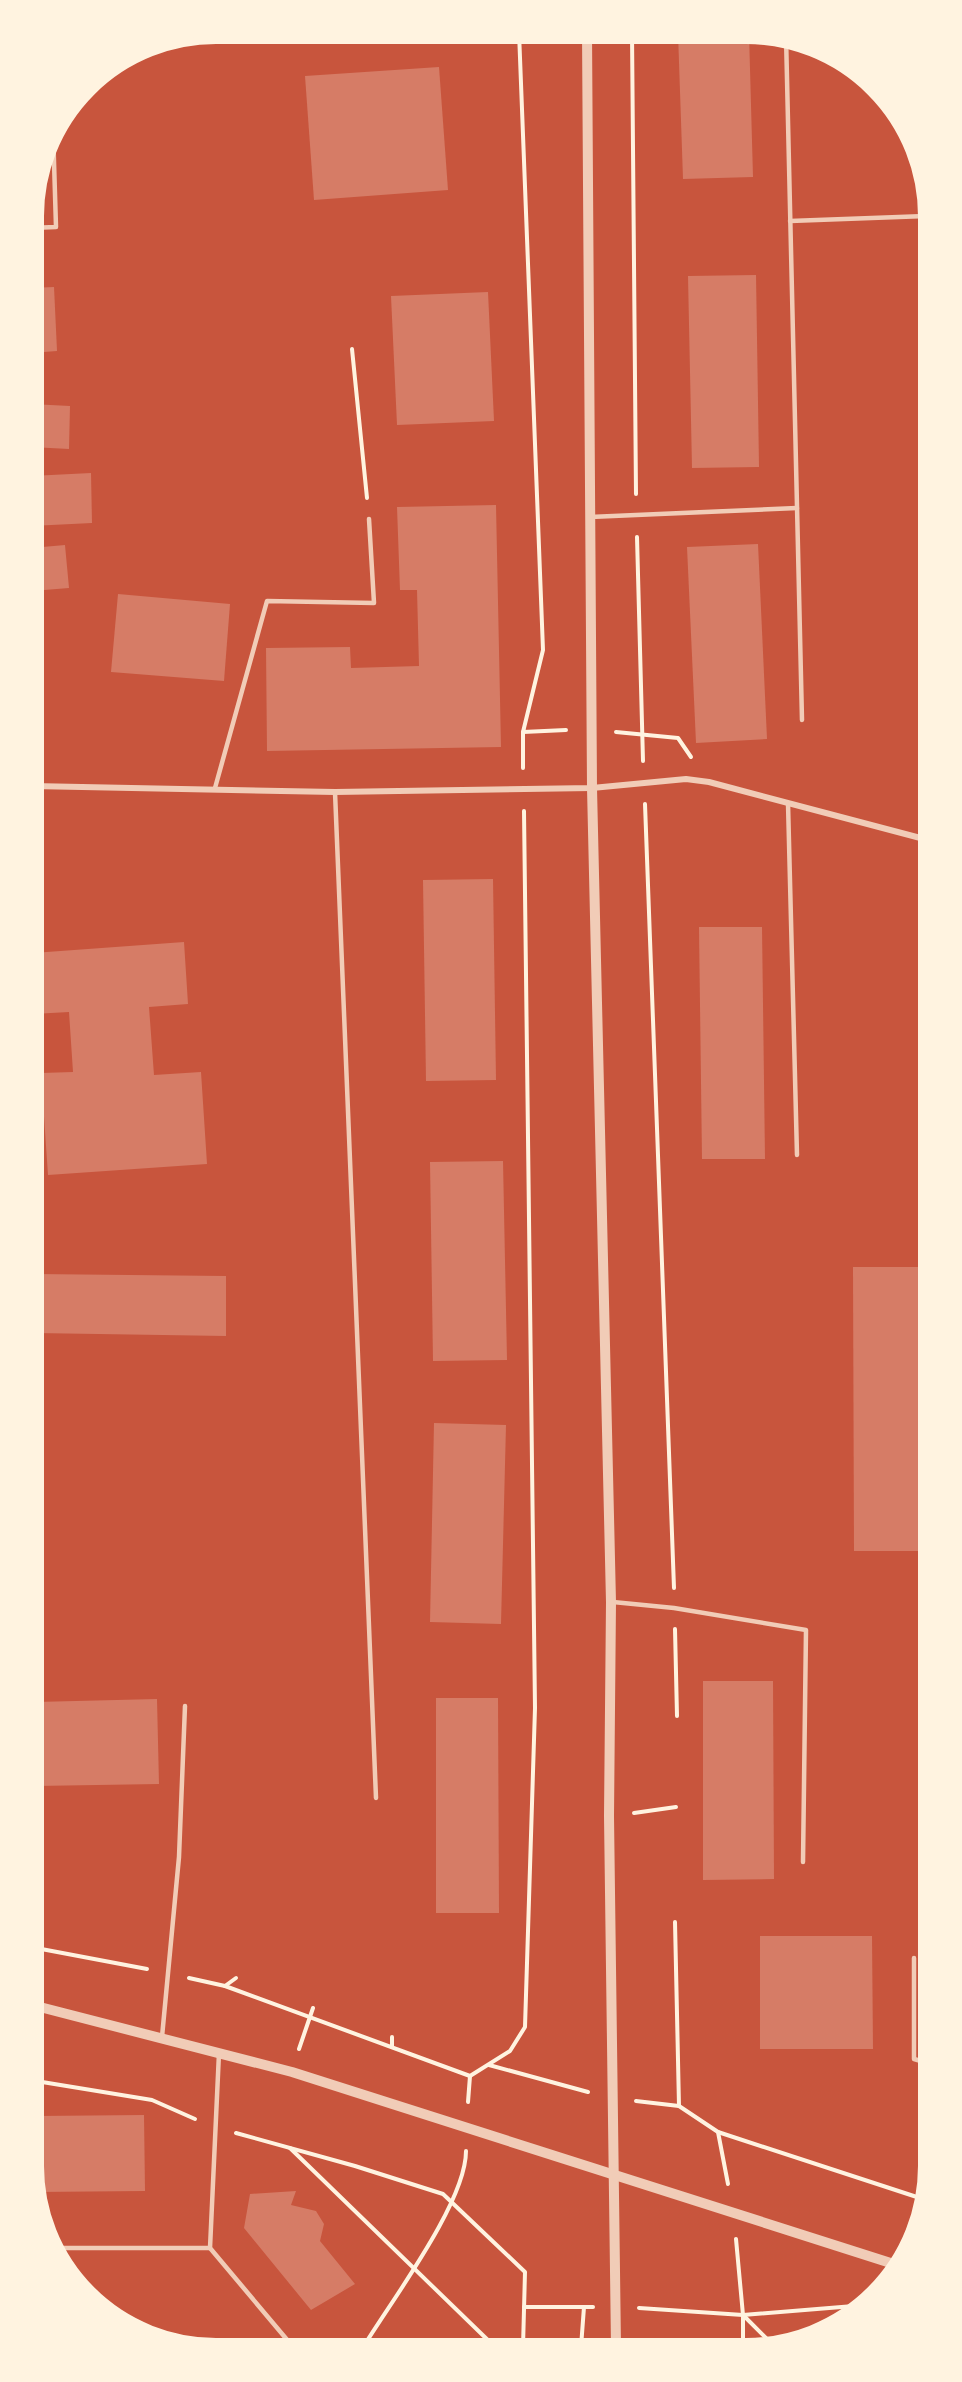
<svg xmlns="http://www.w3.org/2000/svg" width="962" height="2382" viewBox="0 0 962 2382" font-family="'Sofia Sans Condensed',sans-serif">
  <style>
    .building { fill: #d67c66 }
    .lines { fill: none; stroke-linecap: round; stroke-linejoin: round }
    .path { stroke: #fff3e0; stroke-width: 4 }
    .service { stroke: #f1ccb7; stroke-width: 4.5 }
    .minor { stroke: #f1ccb7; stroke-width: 6 }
    .tertiary { stroke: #f1ccb7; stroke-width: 10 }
    .rim { fill: none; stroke: #fff3e0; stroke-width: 8 }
  </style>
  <rect width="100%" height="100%" fill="#c8553d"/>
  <g class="building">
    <path d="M 678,33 L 749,33 L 753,177 L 683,179 Z"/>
    <path d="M 439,67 L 448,190 L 314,200 L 305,76 Z"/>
    <path d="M 756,275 L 759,467 L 692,468 L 688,276 Z"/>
    <path d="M 54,287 L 57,351 L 31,353 L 31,288 Z"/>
    <path d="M 488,292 L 494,421 L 397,425 L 391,296 Z"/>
    <path d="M 31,404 L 70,406 L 69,449 L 31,447 Z"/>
    <path d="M 91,473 L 92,523 L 31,526 L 31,476 Z"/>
    <path d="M 496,505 L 501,747 L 267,751 L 266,648 L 350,647 L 351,668 L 419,666 L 417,590 L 400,590 L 397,507 Z"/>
    <path d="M 758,544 L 767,739 L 696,743 L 687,547 Z"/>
    <path d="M 65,545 L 69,588 L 32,591 L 31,548 Z"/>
    <path d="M 118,594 L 230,604 L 224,681 L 111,672 Z"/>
    <path d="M 493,879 L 496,1080 L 426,1081 L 423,880 Z"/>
    <path d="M 699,927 L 762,927 L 765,1159 L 702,1159 Z"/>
    <path d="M 184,942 L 188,1004 L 149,1007 L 154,1075 L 201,1072 L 207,1164 L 48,1175 L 41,1073 L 73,1072 L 69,1012 L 33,1014 L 33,953 Z"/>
    <path d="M 503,1161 L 507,1360 L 433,1361 L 430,1162 Z"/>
    <path d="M 853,1267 L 929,1267 L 930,1551 L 854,1551 Z"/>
    <path d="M 34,1274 L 226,1276 L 226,1336 L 34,1333 Z"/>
    <path d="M 434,1423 L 506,1425 L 501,1624 L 430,1622 Z"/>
    <path d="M 703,1681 L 773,1681 L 774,1879 L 703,1880 Z"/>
    <path d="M 436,1698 L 498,1698 L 499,1913 L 436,1913 Z"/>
    <path d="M 157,1699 L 159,1784 L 35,1786 L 35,1702 Z"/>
    <path d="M 760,1936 L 872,1936 L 873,2049 L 760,2049 Z"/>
    <path d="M 144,2115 L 145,2191 L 36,2192 L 36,2116 Z"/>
    <path d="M 296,2191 L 291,2205 L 316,2211 L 324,2224 L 320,2241 L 355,2284 L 311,2310 L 244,2228 L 250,2194 Z"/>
  </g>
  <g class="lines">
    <g class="path">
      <path d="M 519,32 L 543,650 L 523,732 L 566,730"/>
      <path d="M 632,33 L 636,494"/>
      <path d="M 352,349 L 367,498"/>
      <path d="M 637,537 L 643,761"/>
      <path d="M 523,732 L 523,768"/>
      <path d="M 616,732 L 678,738 L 691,757"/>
      <path d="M 645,804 L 674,1588"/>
      <path d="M 675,1629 L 677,1716"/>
      <path d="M 634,1813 L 676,1807"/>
      <path d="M 675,1922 L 679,2106"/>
      <path d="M 36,1948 L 147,1969"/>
      <path d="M 189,1978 L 225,1986 L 470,2076 L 510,2051 L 525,2027 L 535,1708 L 524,811"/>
      <path d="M 225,1986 L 236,1978"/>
      <path d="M 392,2047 L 392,2037"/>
      <path d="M 299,2049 L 313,2008"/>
      <path d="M 489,2065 L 588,2092"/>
      <path d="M 36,2081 L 152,2100 L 195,2119"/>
      <path d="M 636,2101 L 679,2106 L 718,2132 L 728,2184"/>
      <path d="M 468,2102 L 470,2076"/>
      <path d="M 718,2132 L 926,2200"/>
      <path d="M 236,2133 L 355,2166 L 443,2194 L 525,2272 L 523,2347"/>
      <path d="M 290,2148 L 495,2347"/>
      <path d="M 736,2239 L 743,2315 L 743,2346"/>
      <path d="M 524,2307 L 593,2307"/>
      <path d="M 639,2308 L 743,2315 L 866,2305"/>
      <path d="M 744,2316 L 774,2346"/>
      <path d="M 367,2341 L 450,2347"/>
      <path d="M 581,2347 L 584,2307"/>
      <path d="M 328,2348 L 367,2341 C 395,2296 466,2201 466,2151"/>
    </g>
    <g class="service">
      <path d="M 786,36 L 802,720"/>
      <path d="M 790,221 L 926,216"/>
      <path d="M 30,228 L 56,227 L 53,129"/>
      <path d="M 590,517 L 797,508"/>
      <path d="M 215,788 L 267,601 L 374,603 L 369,519"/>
      <path d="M 335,792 L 376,1798"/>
      <path d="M 788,803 L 797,1155"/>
      <path d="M 613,1602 L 674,1608 L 806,1630 L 803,1862"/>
      <path d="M 914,1958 L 914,2059 L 931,2064"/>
      <path d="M 162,2037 L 179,1857 L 185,1706"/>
      <path d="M 219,2053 L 210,2248 L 294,2348"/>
      <path d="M 51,2248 L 210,2248"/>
    </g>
    <path class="minor" d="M 32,786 L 335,792 L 592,788 L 686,779 L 709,782 L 928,840"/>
    <g class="tertiary">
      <path d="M 587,32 L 592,788 L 611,1602 L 609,1816 L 616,2347"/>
      <path d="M 36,2006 L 292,2072 L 900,2266"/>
    </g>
  </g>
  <path d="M0 0H962V2382H0ZM216 40H746A176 176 0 0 1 922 216V2166A176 176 0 0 1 746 2342H216A176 176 0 0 1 40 2166V216A176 176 0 0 1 216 40Z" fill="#fff3e0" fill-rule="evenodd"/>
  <path class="rim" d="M216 40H746A176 176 0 0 1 922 216V2166A176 176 0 0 1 746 2342H216A176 176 0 0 1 40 2166V216A176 176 0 0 1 216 40Z"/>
</svg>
